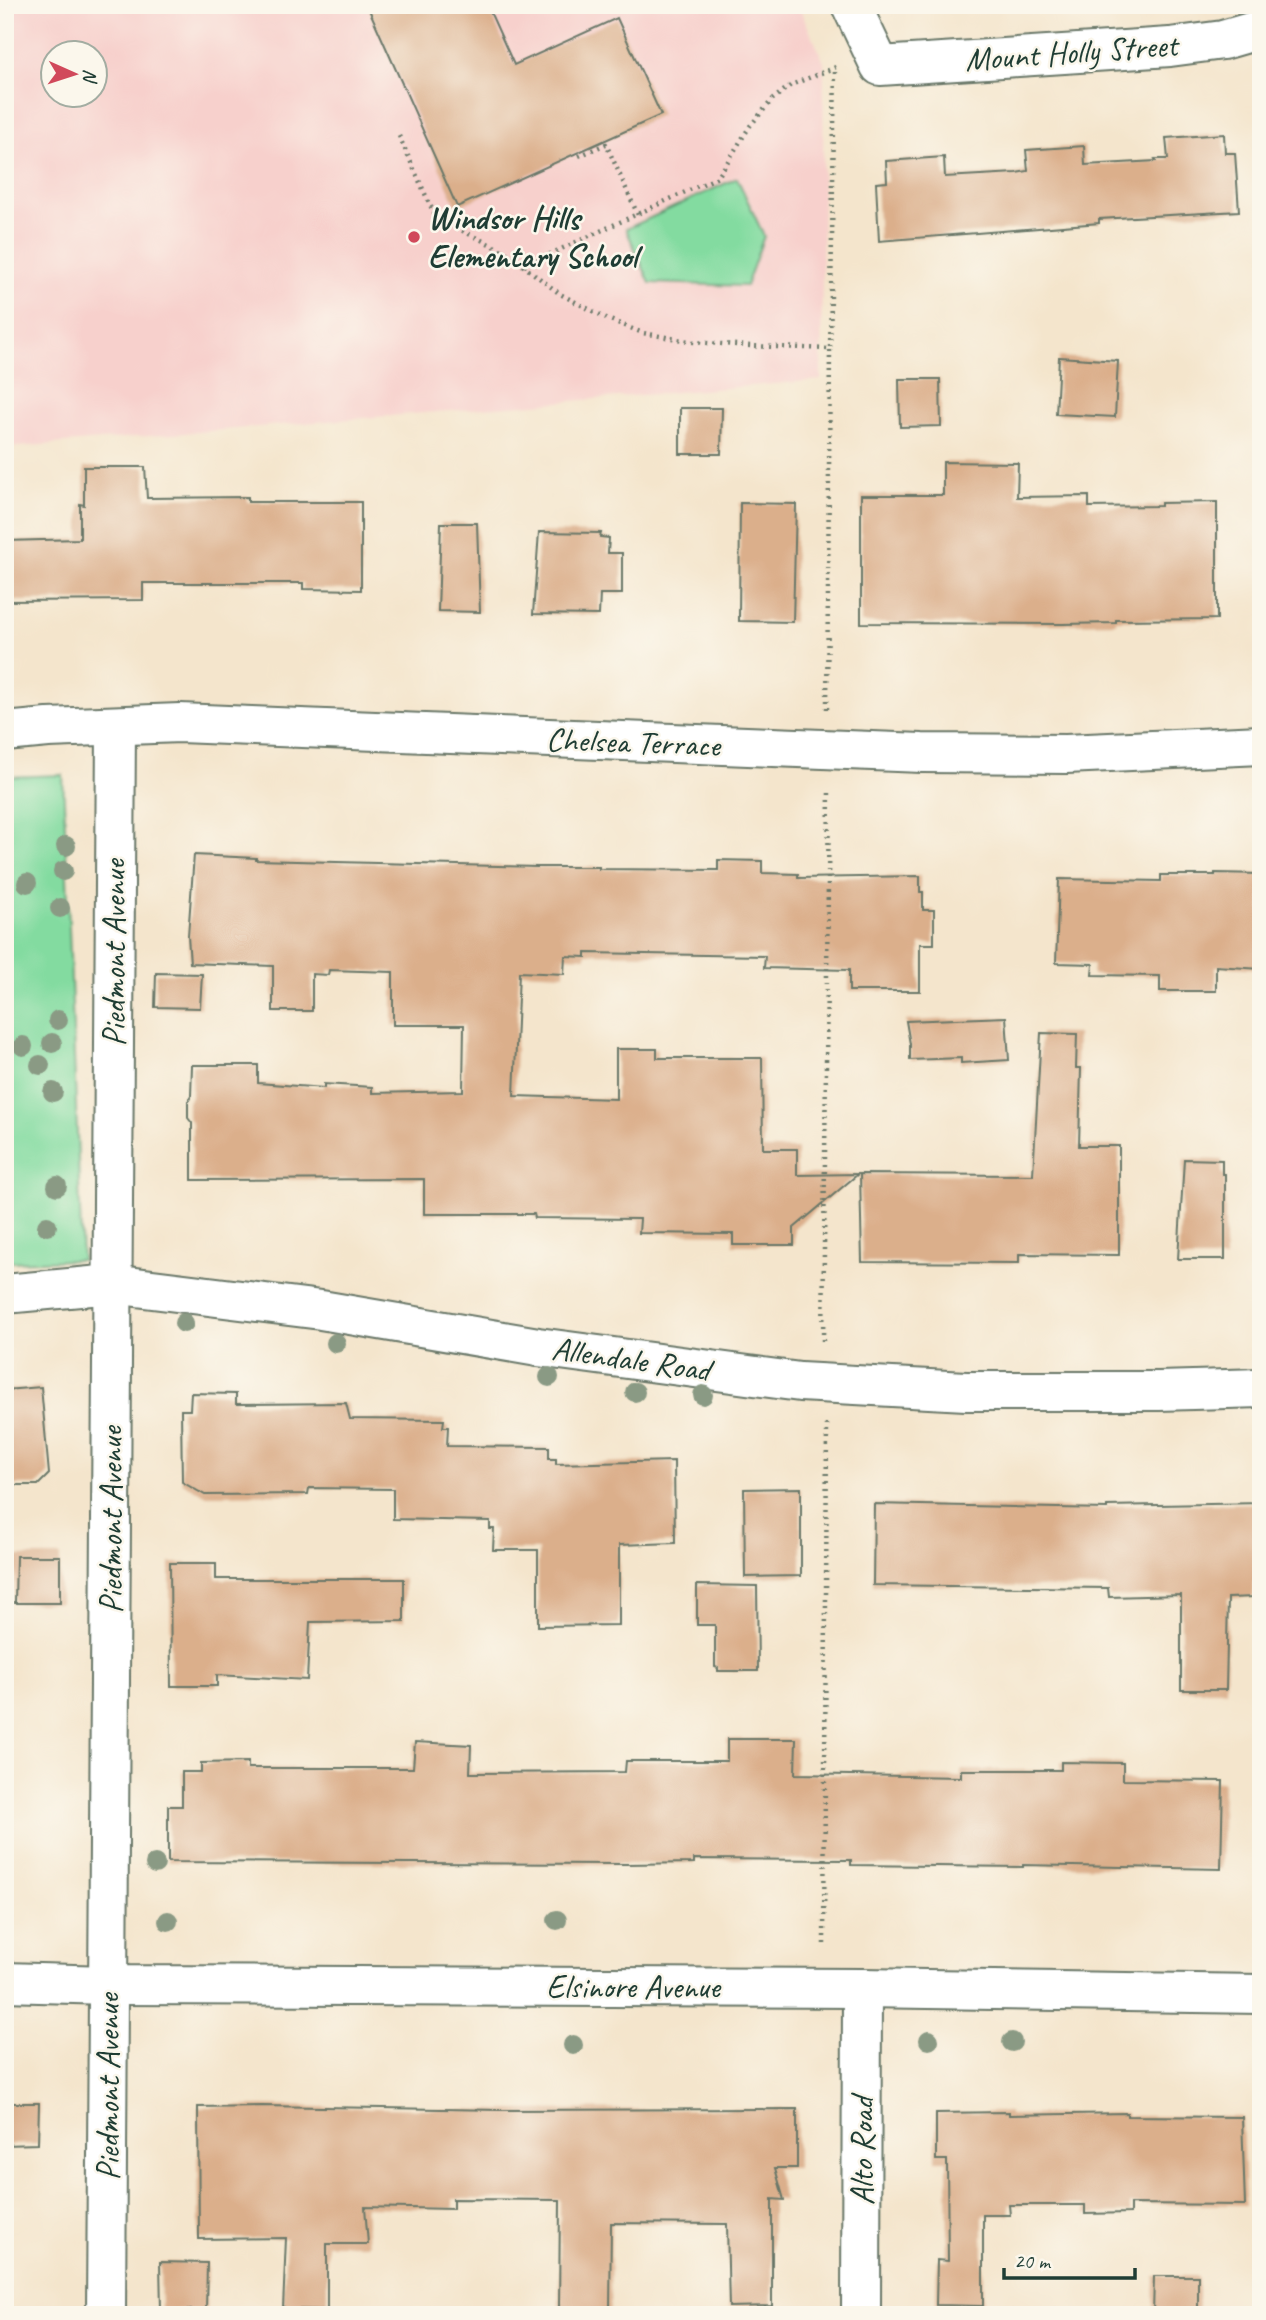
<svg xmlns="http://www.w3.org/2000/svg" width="1266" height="2320" viewBox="0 0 1266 2320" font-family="Caveat,sans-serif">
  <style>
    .built { fill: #f7d0cc; fill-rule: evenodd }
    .green { fill: #83dba0; stroke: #518c6a; stroke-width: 2 }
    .building { fill: #dbaf8b }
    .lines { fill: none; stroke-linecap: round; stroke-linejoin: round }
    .minor-casing { stroke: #6a7869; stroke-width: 42 }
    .path { stroke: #6a7869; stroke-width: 4.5; stroke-dasharray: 2 5; stroke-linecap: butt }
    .minor { stroke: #fff; stroke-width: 38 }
    .tree { fill: #8a9a84 }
    .poi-dot { fill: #d1495b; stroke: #fbf7ec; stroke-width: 2.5 }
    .labels { text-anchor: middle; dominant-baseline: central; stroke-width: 5; stroke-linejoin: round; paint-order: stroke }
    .street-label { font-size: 33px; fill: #1f3d34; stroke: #fbf7ec }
    .poi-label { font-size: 33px; font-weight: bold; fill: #1f3d34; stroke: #fbf7ec; text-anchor: start }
  </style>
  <rect width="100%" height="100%" fill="#fbf7ec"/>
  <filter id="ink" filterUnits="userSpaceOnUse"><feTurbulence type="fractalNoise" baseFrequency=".0143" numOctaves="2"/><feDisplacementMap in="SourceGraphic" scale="14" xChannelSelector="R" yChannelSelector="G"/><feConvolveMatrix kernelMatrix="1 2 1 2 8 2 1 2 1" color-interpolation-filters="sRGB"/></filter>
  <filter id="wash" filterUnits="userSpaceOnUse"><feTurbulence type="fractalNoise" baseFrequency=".00686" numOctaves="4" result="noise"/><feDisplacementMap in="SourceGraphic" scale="28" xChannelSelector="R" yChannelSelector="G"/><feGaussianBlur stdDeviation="1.57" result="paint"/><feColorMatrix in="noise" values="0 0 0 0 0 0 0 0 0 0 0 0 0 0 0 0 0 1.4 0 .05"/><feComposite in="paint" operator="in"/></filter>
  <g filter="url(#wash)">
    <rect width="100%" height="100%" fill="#f4e5cc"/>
    <path class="built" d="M 5,5 L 798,5 L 824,62 L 821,380 L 5,448 ZM 52,52 L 94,52 L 94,94 L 52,94 Z"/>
    <g class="green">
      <path d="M 737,178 L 764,236 L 746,286 L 650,283 L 626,229 Z"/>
      <path d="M 63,775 L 82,1260 L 5,1262 L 5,777 Z"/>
    </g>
    <g id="blocks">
      <g class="building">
        <path d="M 367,5 L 487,5 L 514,65 L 617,18 L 661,115 L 457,207 Z"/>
        <path d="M 1224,134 L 1225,153 L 1235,153 L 1239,211 L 1099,219 L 1099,223 L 879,241 L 876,183 L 887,182 L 886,161 L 944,157 L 945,177 L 1016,173 L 1028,171 L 1026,150 L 1084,146 L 1085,165 L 1156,161 L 1155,159 L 1168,159 L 1166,138 Z"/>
        <path d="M 1059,357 L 1118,361 L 1115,417 L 1056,414 Z"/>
        <path d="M 899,379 L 940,379 L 941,426 L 900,427 Z"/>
        <path d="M 680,408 L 722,408 L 721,454 L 680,454 Z"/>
        <path d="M 943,462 L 1018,463 L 1017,497 L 1089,496 L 1089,507 L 1161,506 L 1161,503 L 1217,502 L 1217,619 L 1116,620 L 1116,623 L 1062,624 L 861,623 L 861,495 L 943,495 Z"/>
        <path d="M 84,467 L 145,467 L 147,498 L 248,497 L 248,502 L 361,502 L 361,590 L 303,589 L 303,583 L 143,583 L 143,600 L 5,601 L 5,541 L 80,539 L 80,504 L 84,505 Z"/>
        <path d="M 740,503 L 796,504 L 793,622 L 739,621 Z"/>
        <path d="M 441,523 L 477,523 L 480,612 L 438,611 Z"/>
        <path d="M 539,532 L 601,533 L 600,537 L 609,538 L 608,553 L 622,553 L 622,594 L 600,594 L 599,615 L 533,614 Z"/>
        <path d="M 194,855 L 256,858 L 256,860 L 537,867 L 599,867 L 599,869 L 718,870 L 718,860 L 762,861 L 762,873 L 798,874 L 798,878 L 920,876 L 920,892 L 923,892 L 923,910 L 934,910 L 934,944 L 920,944 L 920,991 L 849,991 L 849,970 L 764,968 L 765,956 L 586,953 L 586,957 L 565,956 L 564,974 L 519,972 L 514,1096 L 616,1099 L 616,1049 L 657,1049 L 657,1058 L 762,1058 L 763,1149 L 797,1149 L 797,1175 L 858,1174 L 794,1228 L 794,1245 L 733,1245 L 733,1234 L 639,1233 L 640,1219 L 535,1218 L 534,1214 L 424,1214 L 424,1179 L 192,1180 L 192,1123 L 188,1118 L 188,1102 L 191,1096 L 192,1065 L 258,1065 L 258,1083 L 324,1088 L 324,1084 L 372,1087 L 372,1093 L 463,1091 L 464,1025 L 393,1025 L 393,972 L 329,970 L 328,975 L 312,974 L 312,1011 L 273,1011 L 273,966 L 190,963 L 188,936 Z"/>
        <path d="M 1215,873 L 1261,874 L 1261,969 L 1216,966 L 1216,991 L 1160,991 L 1160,976 L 1092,975 L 1093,964 L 1056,963 L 1059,879 L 1161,881 L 1161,875 L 1215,875 Z"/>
        <path d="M 156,973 L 202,974 L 200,1008 L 155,1007 Z"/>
        <path d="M 1006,1017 L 1009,1060 L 961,1063 L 961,1058 L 910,1060 L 910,1044 L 906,1021 Z"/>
        <path d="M 1041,1033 L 1077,1034 L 1076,1068 L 1081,1068 L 1079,1146 L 1119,1146 L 1119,1255 L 1019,1254 L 1019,1263 L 862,1262 L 860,1174 L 1033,1175 Z"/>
        <path d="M 1184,1159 L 1222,1160 L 1222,1174 L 1225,1174 L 1225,1259 L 1178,1259 Z"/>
        <path d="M 41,1387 L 49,1474 L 38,1485 L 5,1485 L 5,1390 Z"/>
        <path d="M 191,1393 L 236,1394 L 236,1404 L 346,1403 L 350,1419 L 444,1420 L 443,1427 L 448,1427 L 447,1446 L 549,1447 L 549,1459 L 556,1459 L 556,1464 L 674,1461 L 675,1543 L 619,1545 L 619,1625 L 538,1626 L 538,1550 L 493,1550 L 494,1529 L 490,1529 L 490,1521 L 393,1519 L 393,1489 L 309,1488 L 308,1494 L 205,1495 L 182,1482 L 181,1410 L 190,1410 Z"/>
        <path d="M 801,1488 L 801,1576 L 745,1577 L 744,1489 Z"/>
        <path d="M 1261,1503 L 1261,1583 L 1253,1583 L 1254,1597 L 1228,1598 L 1226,1690 L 1181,1690 L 1181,1595 L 1109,1597 L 1108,1588 L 873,1585 L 874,1504 L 1107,1509 L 1107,1506 Z"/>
        <path d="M 16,1556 L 60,1556 L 60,1603 L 15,1603 Z"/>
        <path d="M 170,1563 L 216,1563 L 216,1579 L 404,1579 L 404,1621 L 310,1622 L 307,1680 L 217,1675 L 217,1686 L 171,1686 Z"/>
        <path d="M 697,1585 L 757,1586 L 758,1671 L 718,1671 L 718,1668 L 715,1667 L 715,1625 L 697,1625 Z"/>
        <path d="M 727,1739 L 796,1739 L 795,1774 L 961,1777 L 961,1770 L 1061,1770 L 1061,1762 L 1123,1763 L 1123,1780 L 1223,1781 L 1221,1869 L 1023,1865 L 1023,1867 L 851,1865 L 851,1860 L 694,1859 L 694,1863 L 626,1864 L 168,1862 L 168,1806 L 182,1806 L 182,1772 L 201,1772 L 201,1763 L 248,1762 L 248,1768 L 413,1768 L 415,1742 L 471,1745 L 470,1773 L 625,1772 L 626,1761 L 727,1761 Z"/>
        <path d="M 5,2103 L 39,2103 L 38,2144 L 5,2145 Z"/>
        <path d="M 262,2106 L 501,2110 L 797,2109 L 797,2168 L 775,2168 L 784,2200 L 772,2199 L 772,2306 L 729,2307 L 727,2224 L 611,2223 L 610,2311 L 559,2311 L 560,2200 L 453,2199 L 453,2209 L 365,2207 L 368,2244 L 327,2244 L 327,2310 L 283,2309 L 286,2238 L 199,2239 L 198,2107 Z"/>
        <path d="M 1009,2112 L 1009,2115 L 1127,2113 L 1127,2116 L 1242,2117 L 1245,2205 L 1130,2204 L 1130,2213 L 1085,2214 L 1085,2205 L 1009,2205 L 1010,2215 L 983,2215 L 983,2306 L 936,2305 L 937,2260 L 948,2261 L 947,2160 L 936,2160 L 936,2113 Z"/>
        <path d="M 160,2262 L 207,2263 L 206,2310 L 161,2310 Z"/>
        <path d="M 1154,2276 L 1198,2276 L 1198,2315 L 1153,2315 Z"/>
      </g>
    </g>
  </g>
  <g filter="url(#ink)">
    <use href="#blocks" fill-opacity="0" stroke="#6a7869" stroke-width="2"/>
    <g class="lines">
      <defs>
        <g id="minor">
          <path d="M 851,5 L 880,66 L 1170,47 L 1223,40 L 1261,29"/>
          <path d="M 5,732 L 48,728 L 180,723 L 922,753 L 1066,754 L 1261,745"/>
          <path d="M 5,1294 L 112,1284 L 321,1310 L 538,1347 L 800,1382 L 966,1391 L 1159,1391 L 1261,1388"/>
          <path d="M 5,1982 L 108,1985 L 862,1988 L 1261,1994"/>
          <path d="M 106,2315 L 116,726"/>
          <path d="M 861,2315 L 862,1988"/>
        </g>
      </defs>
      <use href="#minor" class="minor-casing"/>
      <g class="path">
        <path d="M 399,136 L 436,218 L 504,251 L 560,294 L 610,320 L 643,333 L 694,342 L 750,346 L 830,349 L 835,70"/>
        <path d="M 579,156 L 606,144 L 638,215"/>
        <path d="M 524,266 L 718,177 L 750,126 L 773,99 L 791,85 L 836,67"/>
        <path d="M 827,709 L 830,349"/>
        <path d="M 823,1341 L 829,790"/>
        <path d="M 824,1944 L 827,1424"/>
      </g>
      <use href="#minor" class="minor"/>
    </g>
    <g class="tree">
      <circle cx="66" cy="846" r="10"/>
      <circle cx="63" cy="871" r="10"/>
      <circle cx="27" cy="883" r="10"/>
      <circle cx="60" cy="908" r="10"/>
      <circle cx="58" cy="1020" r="10"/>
      <circle cx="52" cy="1043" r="10"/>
      <circle cx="23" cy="1046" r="10"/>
      <circle cx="40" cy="1065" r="10"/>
      <circle cx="53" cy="1092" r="10"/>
      <circle cx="57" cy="1186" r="10"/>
      <circle cx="47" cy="1226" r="10"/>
      <circle cx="184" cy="1323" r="10"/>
      <circle cx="336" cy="1343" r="10"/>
      <circle cx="549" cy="1377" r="10"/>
      <circle cx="635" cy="1392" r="10"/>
      <circle cx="703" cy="1395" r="10"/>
      <circle cx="155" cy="1864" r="10"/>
      <circle cx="557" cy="1920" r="10"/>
      <circle cx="168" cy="1921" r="10"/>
      <circle cx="929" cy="2040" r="10"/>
      <circle cx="1012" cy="2042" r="10"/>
      <circle cx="573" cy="2045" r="10"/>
    </g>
  </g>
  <circle class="poi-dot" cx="414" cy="237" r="7"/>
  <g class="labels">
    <g class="street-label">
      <text transform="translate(1071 52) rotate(-4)">Mount Holly Street</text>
      <text transform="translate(633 742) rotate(2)">Chelsea Terrace</text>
      <text transform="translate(114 953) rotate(-90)">Piedmont Avenue</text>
      <text transform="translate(631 1359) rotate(8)">Allendale Road</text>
      <text transform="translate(111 1520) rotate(-90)">Piedmont Avenue</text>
      <text x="633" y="1987">Elsinore Avenue</text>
      <text transform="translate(108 2087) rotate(-90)">Piedmont Avenue</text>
      <text transform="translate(862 2151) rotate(-90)">Alto Road</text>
    </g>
    <g class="poi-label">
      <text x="428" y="218">Windsor Hills<tspan x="428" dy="38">Elementary School</tspan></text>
    </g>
  </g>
  <rect width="1266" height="2320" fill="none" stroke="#fbf7ec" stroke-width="28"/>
  <g transform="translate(74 74) rotate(93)"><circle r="33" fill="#fbf7ec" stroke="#a3ada2" stroke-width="2"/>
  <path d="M0-5L12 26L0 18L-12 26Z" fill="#d1495b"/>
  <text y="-10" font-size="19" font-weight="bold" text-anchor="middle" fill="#1f3d34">N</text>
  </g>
  <path d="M1004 2268v10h131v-10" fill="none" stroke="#1f3d34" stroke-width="3.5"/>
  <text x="1014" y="2268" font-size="21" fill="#1f3d34" stroke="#fbf7ec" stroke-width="5" paint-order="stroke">20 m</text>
</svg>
